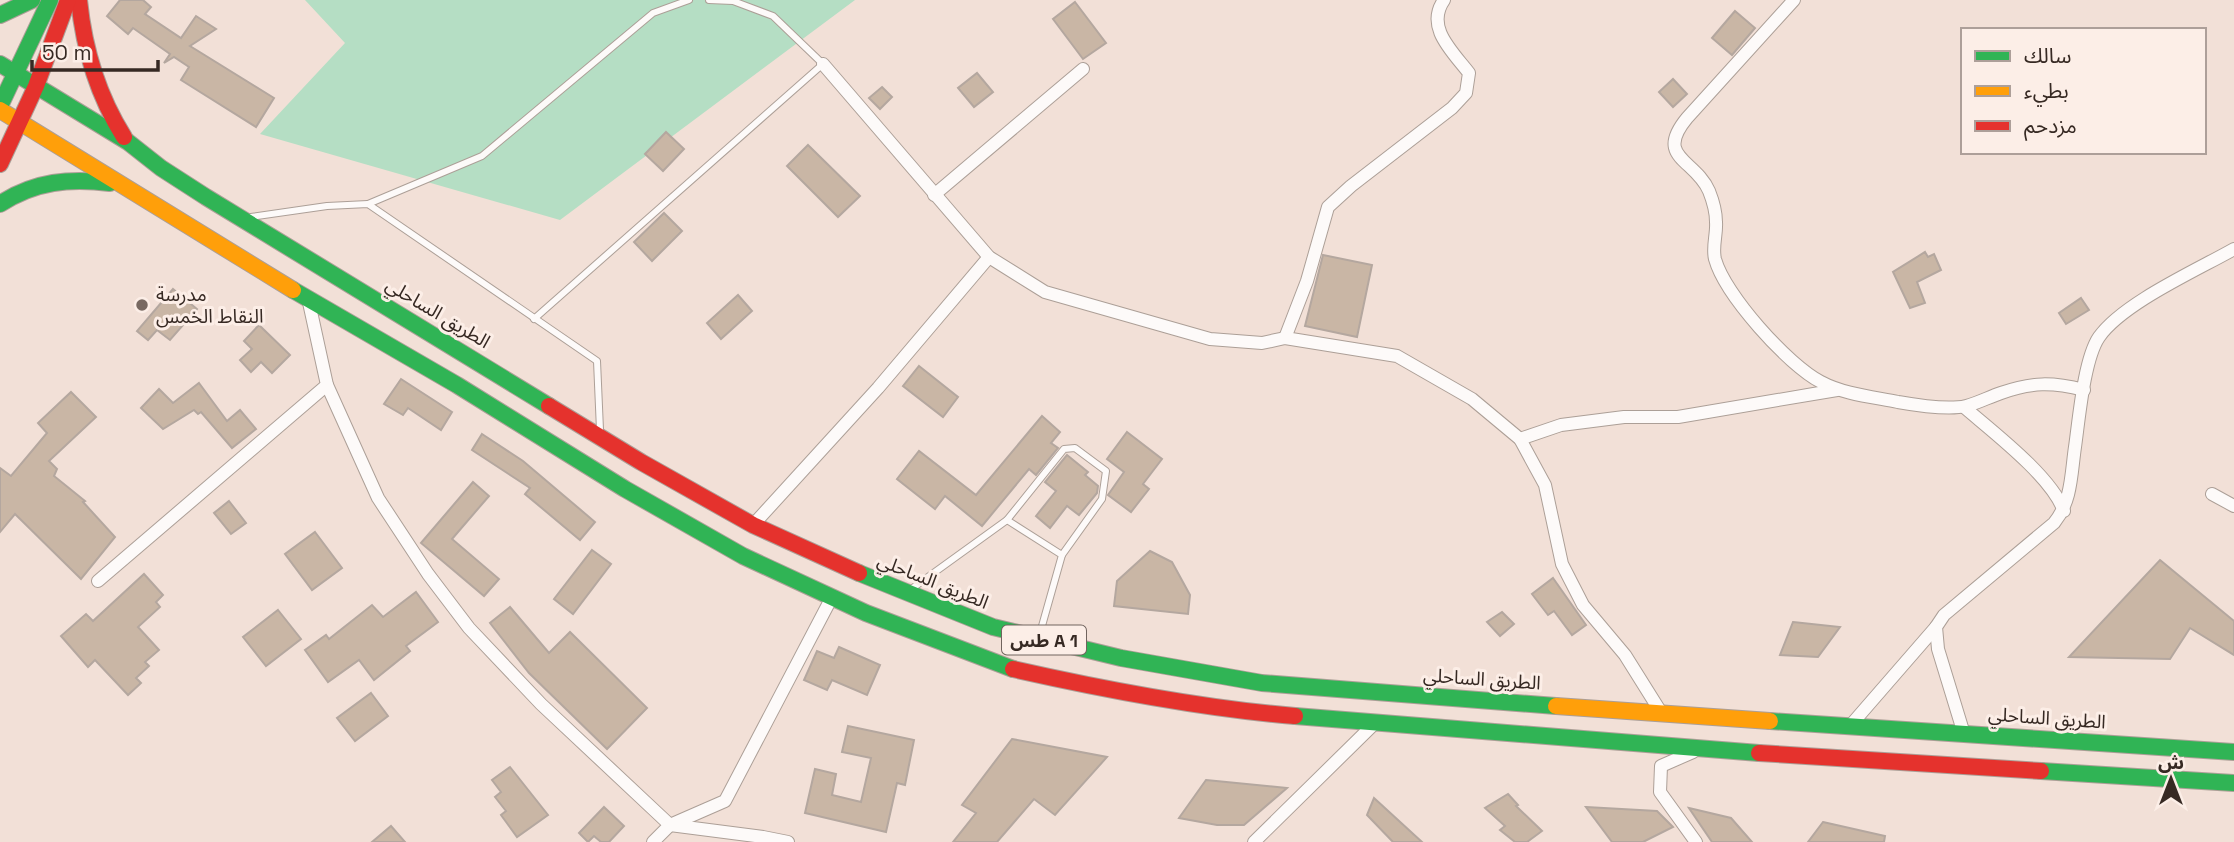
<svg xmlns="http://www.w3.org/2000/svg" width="2234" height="842" viewBox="0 0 2234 842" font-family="'Space Grotesk','Noto Sans Arabic',sans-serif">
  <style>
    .green { fill: #b5dec4 }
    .building { fill: #c9b6a5; stroke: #b4a79f; stroke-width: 2 }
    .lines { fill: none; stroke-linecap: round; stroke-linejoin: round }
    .lane-casing { stroke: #ac9f97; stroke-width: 8 }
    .street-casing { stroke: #ac9f97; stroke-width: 14 }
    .fast-casing { stroke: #ac9f97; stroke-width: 18 }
    .slow-casing { stroke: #ac9f97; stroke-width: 18 }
    .jam-casing { stroke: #ac9f97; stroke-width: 18 }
    .lane { stroke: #fdfaf9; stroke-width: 6 }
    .street { stroke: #fdfaf9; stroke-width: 12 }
    .fast { stroke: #30b455; stroke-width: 16 }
    .slow { stroke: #ff9f0a; stroke-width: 16 }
    .jam { stroke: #e5322d; stroke-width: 16 }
    .poi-dot { fill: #786962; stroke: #fceee7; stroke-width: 2.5 }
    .labels { text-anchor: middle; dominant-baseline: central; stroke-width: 6; stroke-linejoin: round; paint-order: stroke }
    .shield { fill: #fceee7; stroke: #71645e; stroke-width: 2 }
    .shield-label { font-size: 18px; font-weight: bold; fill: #362923 }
    .poi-label { font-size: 19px; fill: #362923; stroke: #fceee7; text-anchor: start }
    .street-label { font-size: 19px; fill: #362923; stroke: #fceee7 }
  </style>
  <rect width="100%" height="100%" fill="#f2e0d7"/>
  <path class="green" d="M 305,0 L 855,0 L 560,220 L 260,134 L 345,43 Z"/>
  <g class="building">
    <path d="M 120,0 L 143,0 L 151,7 L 145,14 L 181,38 L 196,16 L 216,29 L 190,46 L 274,98 L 256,127 L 181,80 L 189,67 L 174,57 L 164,63 L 170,54 L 133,28 L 128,34 L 107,16 Z"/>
    <path d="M 1075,2 L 1106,43 L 1083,59 L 1053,19 Z"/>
    <path d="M 1735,11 L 1755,28 L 1732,55 L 1712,38 Z"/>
    <path d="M 977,73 L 993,92 L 974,107 L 958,88 Z"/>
    <path d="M 1673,79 L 1687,94 L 1673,107 L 1659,92 Z"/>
    <path d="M 882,87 L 892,97 L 880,109 L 869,98 Z"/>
    <path d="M 666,132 L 684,149 L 663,171 L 645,154 Z"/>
    <path d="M 808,145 L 860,196 L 838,217 L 787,166 Z"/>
    <path d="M 664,213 L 682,231 L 652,261 L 634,242 Z"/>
    <path d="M 1925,252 L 1928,257 L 1934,254 L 1941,270 L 1917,282 L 1925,303 L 1910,308 L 1893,272 Z"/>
    <path d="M 1323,255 L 1372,265 L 1357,337 L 1305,326 Z"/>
    <path d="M 173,289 L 197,309 L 170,340 L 157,330 L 148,340 L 137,331 Z"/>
    <path d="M 738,295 L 752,311 L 721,339 L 707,323 Z"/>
    <path d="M 2081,298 L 2089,310 L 2066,324 L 2059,313 Z"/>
    <path d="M 259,325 L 290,355 L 272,373 L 261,362 L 251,372 L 240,360 L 252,349 L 244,341 Z"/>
    <path d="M 919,366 L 958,397 L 943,417 L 903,386 Z"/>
    <path d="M 401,379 L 452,412 L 441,430 L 408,408 L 403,415 L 384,404 Z"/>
    <path d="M 199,383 L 227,421 L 240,410 L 256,429 L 232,448 L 201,412 L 198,414 L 194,410 L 163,429 L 141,408 L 159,389 L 173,403 Z"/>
    <path d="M 71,392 L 96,417 L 49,461 L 57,469 L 54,476 L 85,501 L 83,502 L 115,537 L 81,579 L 15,514 L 0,532 L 0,468 L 11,476 L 47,433 L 38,423 Z"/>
    <path d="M 1042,416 L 1060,432 L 1051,443 L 1058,448 L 1036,475 L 1029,469 L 982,526 L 945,496 L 935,509 L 897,479 L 919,451 L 976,495 Z"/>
    <path d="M 1127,432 L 1162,459 L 1143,484 L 1149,489 L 1131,512 L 1108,495 L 1124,472 L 1107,459 Z"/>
    <path d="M 482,434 L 523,461 L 595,522 L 580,540 L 525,494 L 530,488 L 472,450 Z"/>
    <path d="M 1067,455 L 1088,472 L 1085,475 L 1098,486 L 1097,493 L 1079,515 L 1067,506 L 1050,528 L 1036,516 L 1056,491 L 1045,482 Z"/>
    <path d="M 473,482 L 489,496 L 452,539 L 499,579 L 484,596 L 421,543 Z"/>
    <path d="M 229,501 L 246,523 L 231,534 L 214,513 Z"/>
    <path d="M 315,532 L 342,568 L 312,590 L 285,554 Z"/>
    <path d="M 592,550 L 611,564 L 573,614 L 554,599 Z"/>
    <path d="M 1150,551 L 1172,562 L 1190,595 L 1188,614 L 1114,606 L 1117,581 Z"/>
    <path d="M 2160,560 L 2234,621 L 2234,655 L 2190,628 L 2170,659 L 2069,657 Z"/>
    <path d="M 144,574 L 163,595 L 156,602 L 160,607 L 138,627 L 159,650 L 145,662 L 149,666 L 136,678 L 141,683 L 128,695 L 95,660 L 88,667 L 61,636 L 86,614 L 93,621 Z"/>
    <path d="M 1553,578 L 1586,625 L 1572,635 L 1554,611 L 1548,615 L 1532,594 Z"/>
    <path d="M 416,592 L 438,622 L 406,646 L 410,651 L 374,680 L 359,660 L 328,682 L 305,650 L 326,635 L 329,639 L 372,605 L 383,617 Z"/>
    <path d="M 510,607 L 549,653 L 570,632 L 647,708 L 607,749 L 529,673 L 490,623 Z"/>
    <path d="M 278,610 L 301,639 L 266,666 L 243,637 Z"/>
    <path d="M 1502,612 L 1514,624 L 1500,636 L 1487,622 Z"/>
    <path d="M 1793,622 L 1840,627 L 1818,657 L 1780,655 Z"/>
    <path d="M 839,647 L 880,665 L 867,695 L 832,680 L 827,690 L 804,680 L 817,651 L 834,658 Z"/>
    <path d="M 371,693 L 388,716 L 355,741 L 337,718 Z"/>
    <path d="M 848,726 L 914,740 L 905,785 L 897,783 L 886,832 L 805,813 L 815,769 L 836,774 L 832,795 L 861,802 L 871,758 L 842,752 Z"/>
    <path d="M 1012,739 L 1107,757 L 1055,815 L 1034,799 L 997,842 L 953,842 L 976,813 L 962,805 Z"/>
    <path d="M 510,767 L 548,815 L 517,837 L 501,815 L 506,811 L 495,797 L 501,792 L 492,780 Z"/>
    <path d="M 1206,780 L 1287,788 L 1244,825 L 1217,825 L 1179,818 Z"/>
    <path d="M 1508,794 L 1518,805 L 1516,806 L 1542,831 L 1527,842 L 1515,842 L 1500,830 L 1505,826 L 1485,808 Z"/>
    <path d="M 1374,798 L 1422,842 L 1393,842 L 1367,815 Z"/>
    <path d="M 604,807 L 624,826 L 609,842 L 601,842 L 594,836 L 588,842 L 579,833 Z"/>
    <path d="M 1586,807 L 1657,811 L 1673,827 L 1643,842 L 1612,842 Z"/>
    <path d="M 1689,808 L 1731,818 L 1752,842 L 1712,842 Z"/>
    <path d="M 1823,822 L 1885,836 L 1884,842 L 1808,842 Z"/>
    <path d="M 391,826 L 405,842 L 372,842 Z"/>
  </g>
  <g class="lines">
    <defs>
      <g id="lane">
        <path d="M 368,204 L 482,156 L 653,13 L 689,0"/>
        <path d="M 251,217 L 327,206 L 368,204 L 597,361 L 600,430"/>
        <path d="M 534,319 L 823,64 L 773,16 L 733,1 L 709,0"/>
        <path d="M 1007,520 L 1064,449 L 1075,448 L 1106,471 L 1102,499 L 1062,555"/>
        <path d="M 910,590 L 1007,520 L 1062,555 L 1040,633"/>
      </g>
      <g id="street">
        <path d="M 1794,0 L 1687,118 C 1654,158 1695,159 1709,191 C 1713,201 1716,211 1716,222 C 1717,234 1712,247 1715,259 C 1725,295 1788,365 1821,382 C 1843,394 1873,397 1898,402 C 1915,405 1949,410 1966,406 C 1978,403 1989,397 2001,393 C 2032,382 2052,382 2084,390"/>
        <path d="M 823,64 L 989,257 L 1045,292 L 1210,339 L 1262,343 L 1285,338 L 1397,356 L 1472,399 L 1520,439 L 1545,485 L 1562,564 L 1583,605 L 1625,655 L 1662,714"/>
        <path d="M 934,195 L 1083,69"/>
        <path d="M 1285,338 L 1307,281 L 1328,207 L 1351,186 L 1452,108 L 1466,93 L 1469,73 C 1452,51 1425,27 1444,0"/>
        <path d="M 327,385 L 378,498 L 428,574 L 469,628 L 541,704 L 670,825 L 653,842"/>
        <path d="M 1964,407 C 1993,432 2051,476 2064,511"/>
        <path d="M 1520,439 L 1561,425 L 1624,417 L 1678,417 L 1837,390"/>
        <path d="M 2212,494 L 2234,506"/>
        <path d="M 753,525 L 878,388 L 989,257"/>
        <path d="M 98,581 L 327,385 L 308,298"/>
        <path d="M 1850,726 L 1936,627"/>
        <path d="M 1964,734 L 1938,649 L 1936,627 L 1944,615 L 2054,523 C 2072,501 2071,474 2075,447 C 2079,419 2084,359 2099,337 C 2123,303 2197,270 2234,249"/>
        <path d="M 1693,752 L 1661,766 L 1660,792 L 1696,842"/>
        <path d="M 788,842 L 763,837 L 670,825 L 725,801 L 832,597"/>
        <path d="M 1254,842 L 1375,723"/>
      </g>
      <g id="fast">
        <path d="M 0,15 L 32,0"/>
        <path d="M 0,64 L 128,142 L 161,168 L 206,197 L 549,406"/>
        <path d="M 0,106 L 50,0"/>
        <path d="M 0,204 C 35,181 70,178 110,183"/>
        <path d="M 293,290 L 457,385 L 625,489 L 743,556 L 866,613 L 1013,669"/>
        <path d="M 859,573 L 993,627 L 1121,658 L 1262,683 L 1556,706"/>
        <path d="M 1295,716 L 1759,753"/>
        <path d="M 1770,721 L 2234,752"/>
        <path d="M 2041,771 L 2234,783"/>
      </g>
      <g id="slow">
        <path d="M 0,110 L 293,290"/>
        <path d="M 1556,706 L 1770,721"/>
      </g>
      <g id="jam">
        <path d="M 79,0 C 84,50 97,94 124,137"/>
        <path d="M 0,164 L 36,86 L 68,0"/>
        <path d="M 549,406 L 641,462 L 753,525 L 859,573"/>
        <path d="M 1013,669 C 1106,690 1200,708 1295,716"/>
        <path d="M 1759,753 L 2041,771"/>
      </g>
    </defs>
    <use href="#lane" class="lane-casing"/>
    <use href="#street" class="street-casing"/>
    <use href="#fast" class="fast-casing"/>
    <use href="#slow" class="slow-casing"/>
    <use href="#jam" class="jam-casing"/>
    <use href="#lane" class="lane"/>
    <use href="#street" class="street"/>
    <use href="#fast" class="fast"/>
    <use href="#slow" class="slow"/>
    <use href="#jam" class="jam"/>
  </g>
  <circle class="poi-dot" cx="142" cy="305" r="7"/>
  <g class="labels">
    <rect class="shield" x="1002" y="625.5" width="84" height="29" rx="5"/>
    <g class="shield-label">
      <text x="1044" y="640">طس A 1</text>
    </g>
    <g class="poi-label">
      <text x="156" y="294">مدرسة<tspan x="156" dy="22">النقاط الخمس</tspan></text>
    </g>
    <g class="street-label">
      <text transform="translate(438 313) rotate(31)">الطريق الساحلي</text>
      <text transform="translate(933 581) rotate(22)">الطريق الساحلي</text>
      <text transform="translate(1482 679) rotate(4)">الطريق الساحلي</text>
      <text transform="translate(2047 718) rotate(4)">الطريق الساحلي</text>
    </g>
  </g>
  <rect x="1961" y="28" width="245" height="126" fill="#fceee7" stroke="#ad9f99" stroke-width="2"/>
  <rect x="1975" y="51" width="35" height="10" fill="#30b455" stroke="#ad9f99" stroke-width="2"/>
  <text x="2024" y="63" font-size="21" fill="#362923">سالك</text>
  <rect x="1975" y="86" width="35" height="10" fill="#ff9f0a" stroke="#ad9f99" stroke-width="2"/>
  <text x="2024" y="98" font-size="21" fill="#362923">بطيء</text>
  <rect x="1975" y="121" width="35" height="10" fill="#e5322d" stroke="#ad9f99" stroke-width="2"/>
  <text x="2024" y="133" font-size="21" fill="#362923">مزدحم</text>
  <g transform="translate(2171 779)" stroke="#fceee7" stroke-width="5" paint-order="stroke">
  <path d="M0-5L12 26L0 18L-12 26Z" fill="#362923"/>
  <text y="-10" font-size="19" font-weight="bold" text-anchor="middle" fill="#362923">ش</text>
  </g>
  <path d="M32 60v10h126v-10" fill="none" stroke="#362923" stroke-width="3.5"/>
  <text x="42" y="60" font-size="21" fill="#362923" stroke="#fceee7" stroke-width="5" paint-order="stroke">50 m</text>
</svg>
